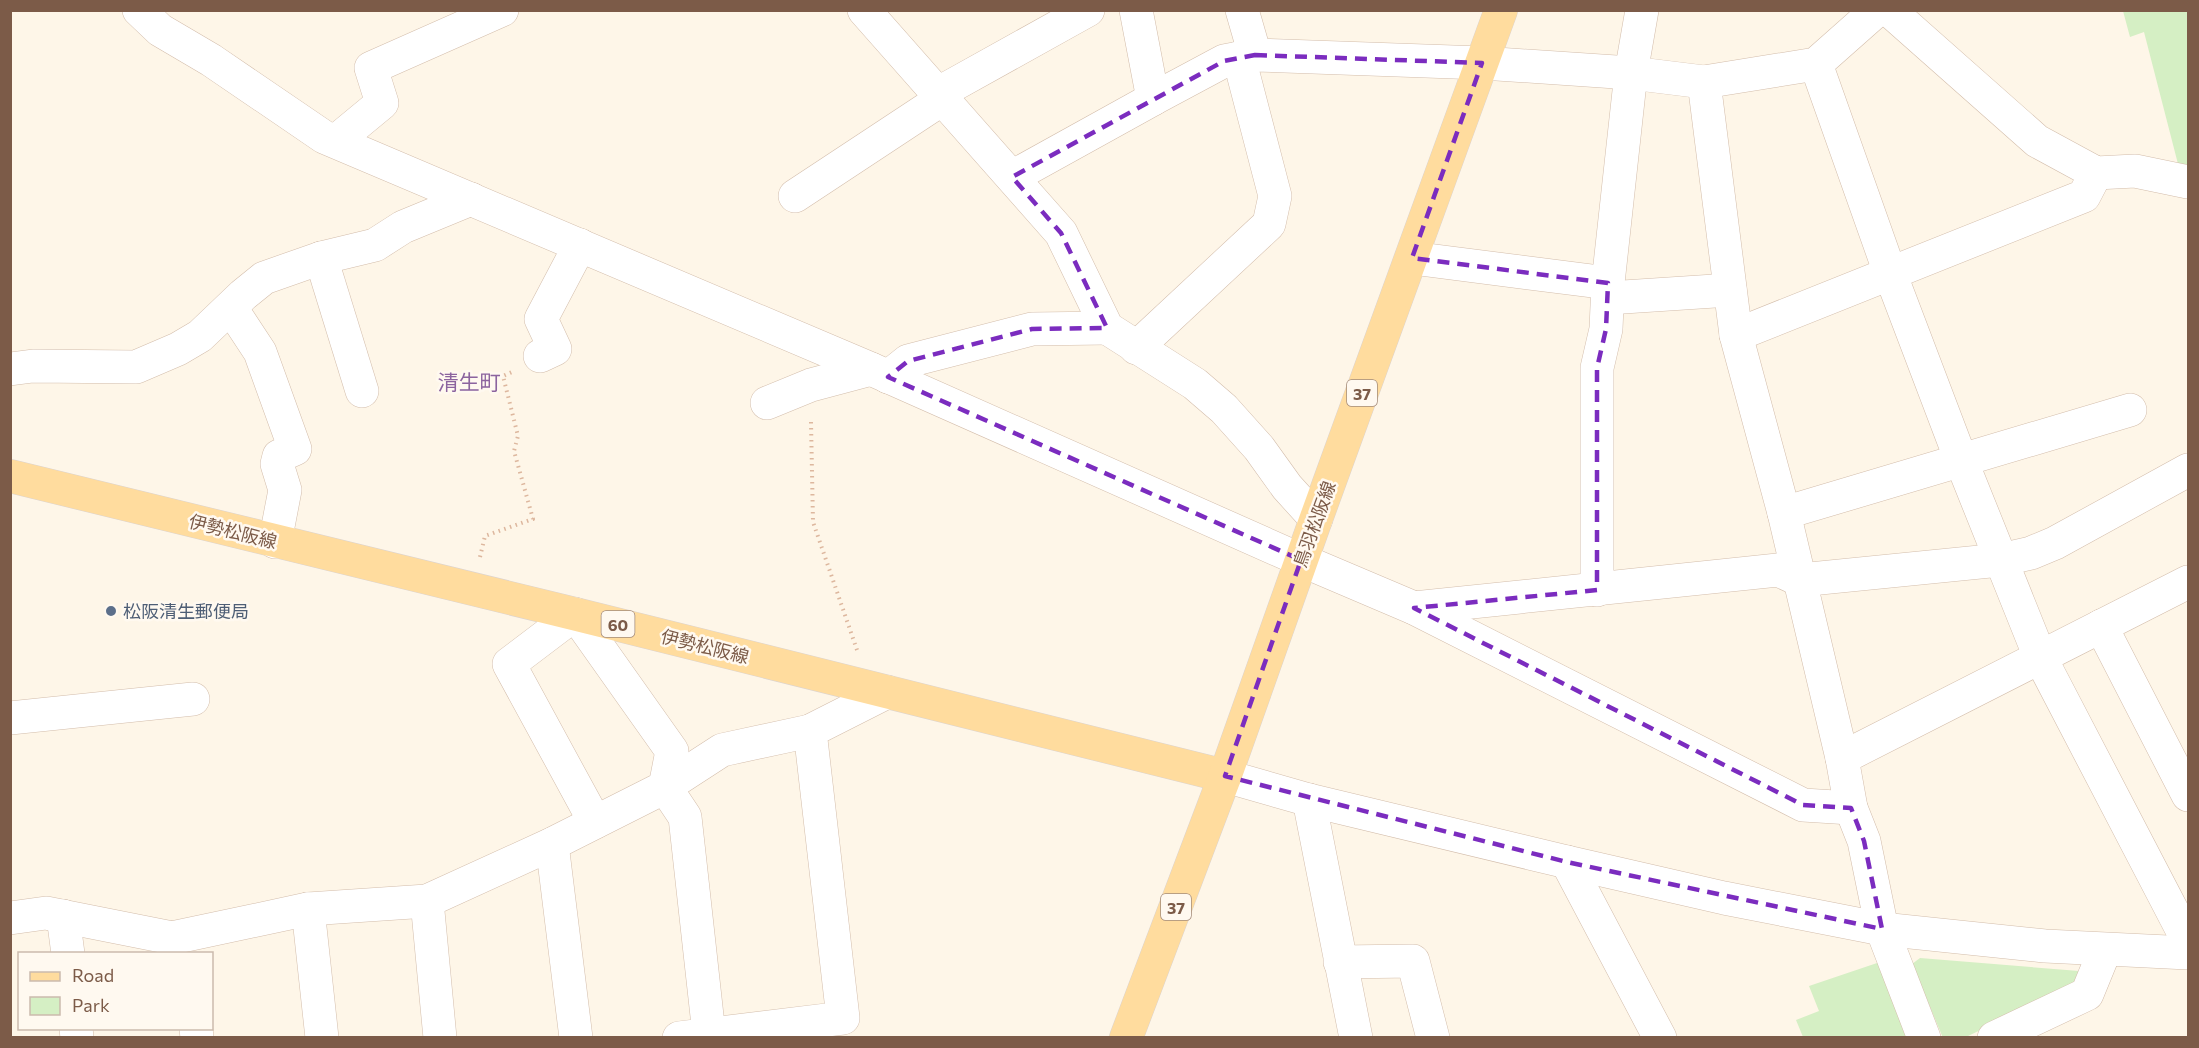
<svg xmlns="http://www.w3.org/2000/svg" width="2199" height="1048" viewBox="0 0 2199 1048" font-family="Commissioner,'Noto Sans JP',sans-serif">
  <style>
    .green { fill: #d5efc4 }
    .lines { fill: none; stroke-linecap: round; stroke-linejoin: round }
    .minor-casing { stroke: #d3bdab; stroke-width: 34 }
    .major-casing { stroke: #ddd4cf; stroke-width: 34 }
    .path { stroke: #ddb79e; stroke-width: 4; stroke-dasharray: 1.5 4.5; stroke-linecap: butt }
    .minor { stroke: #fff; stroke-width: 33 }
    .major { stroke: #ffdc9e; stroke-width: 33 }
    .marked { fill: none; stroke: #7b2cbf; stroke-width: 4.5; stroke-dasharray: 12 8; stroke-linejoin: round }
    .service-dot { fill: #5c6f8a; stroke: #fff9f0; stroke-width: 2 }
    .labels { text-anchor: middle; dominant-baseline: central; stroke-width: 5; stroke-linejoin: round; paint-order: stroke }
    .shield { fill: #fff9f0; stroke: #a38a7a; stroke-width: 1.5 }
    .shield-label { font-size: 16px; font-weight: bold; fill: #7c5b48 }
    .street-label { font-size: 18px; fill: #7c5b48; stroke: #fff9f0 }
    .service-label { font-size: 18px; fill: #4e5e75; stroke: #fff9f0; text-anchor: start }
    .quarter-label { font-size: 21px; fill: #8c649f; stroke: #fff9f0 }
  </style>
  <rect width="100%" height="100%" fill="#fef6e8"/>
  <g class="green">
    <path d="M 2123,11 L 2188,11 L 2188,166 L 2178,164 L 2144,32 L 2130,37 Z"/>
    <path d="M 1920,958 L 2079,971 L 2078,983 L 1966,1037 L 1943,1038 L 1912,964 Z"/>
    <path d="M 1880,962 L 1909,1037 L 1803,1037 L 1796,1020 L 1819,1011 L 1809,986 Z"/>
  </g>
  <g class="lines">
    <defs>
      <g id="minor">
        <path d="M 139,10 L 160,30 L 211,60 L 324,137 L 871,369 L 1301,560 L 1414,608 L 1803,805 L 1851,808"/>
        <path d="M 864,10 L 1061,233 L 1107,328 L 1195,384 L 1224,409 L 1259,448 L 1287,487 L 1316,519"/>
        <path d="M 1136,10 L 1153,99 L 1224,61 L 1255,55 L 1482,63 L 1631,73 L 1704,82 L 1816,64 L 1877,10"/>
        <path d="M 1242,10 L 1255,55"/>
        <path d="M 1889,10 L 2037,141 L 2096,173 L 2135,171 L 2188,182"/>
        <path d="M 1816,64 L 1890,273 L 1961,460 L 2040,657 L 2188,941"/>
        <path d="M 1704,82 L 1736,335 L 1784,513 L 1842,758 L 1851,808 L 1864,841 L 1882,929 L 1924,1038"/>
        <path d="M 937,94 L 1088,10"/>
        <path d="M 336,141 L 382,103 L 371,68 L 502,10"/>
        <path d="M 1012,177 L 1153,99"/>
        <path d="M 795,196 L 942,99"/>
        <path d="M 321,258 L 362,391"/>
        <path d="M 1412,258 L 1608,283"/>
        <path d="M 1608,298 L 1730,290"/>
        <path d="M 231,308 L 260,352 L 295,449 L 279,456 L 277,464 L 285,490 L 275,542"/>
        <path d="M 1736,335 L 2084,196 L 2096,173"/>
        <path d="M 1136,348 L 1269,224 L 1275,196 L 1239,58"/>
        <path d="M 540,356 L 555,349 L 541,319 L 580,245"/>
        <path d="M 10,369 L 33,366 L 136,367 L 178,349 L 200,336 L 243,295 L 264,278 L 321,258 L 375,245 L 403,227 L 471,199"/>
        <path d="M 888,377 L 908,361 L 1032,329 L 1107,328"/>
        <path d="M 767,403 L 811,385 L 871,369"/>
        <path d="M 1784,513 L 2130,410"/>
        <path d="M 1597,590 L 1597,368 L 1606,329 L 1608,283 L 1631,73 L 1642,10"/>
        <path d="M 1414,608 L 1778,570 L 1800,580 L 2000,560 L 2031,553 L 2055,543 L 2188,470"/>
        <path d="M 2101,626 L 2188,795"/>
        <path d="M 10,718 L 193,699"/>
        <path d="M 1842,758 L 2188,582"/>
        <path d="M 1225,776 L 1309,800 L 1567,862 L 1724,898 L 1882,929 L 2045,946 L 2188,953"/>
        <path d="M 1309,800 L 1356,1038"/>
        <path d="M 595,822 L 509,664 L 575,614 L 672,751 L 665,787 L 685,817 L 709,1034"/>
        <path d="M 552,844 L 576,1038"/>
        <path d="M 1567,862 L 1660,1038"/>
        <path d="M 427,901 L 440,1038"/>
        <path d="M 308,909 L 322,1038"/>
        <path d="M 63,916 L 68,954"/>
        <path d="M 10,918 L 46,913 L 172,938 L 308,909 L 427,901 L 552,844 L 665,787 L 722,750 L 810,731"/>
        <path d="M 1340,962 L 1413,961 L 1433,1038"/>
        <path d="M 76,1028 L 77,1038"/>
        <path d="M 196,1028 L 197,1038"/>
        <path d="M 679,1038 L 843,1018 L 810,731 L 887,692"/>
        <path d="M 1994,1038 L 2087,994 L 2105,950"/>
      </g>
      <g id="major">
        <path d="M 10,476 L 575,614 L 1225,776"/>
        <path d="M 1126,1038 L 1225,776 L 1316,519 L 1501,10"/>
      </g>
    </defs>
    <use href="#minor" class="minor-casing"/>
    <use href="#major" class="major-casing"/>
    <g class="path">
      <path d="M 811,422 L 813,522 L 857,650"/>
      <path d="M 480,557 L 485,536 L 533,519 L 514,451 L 518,436 L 503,376 L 512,372"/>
    </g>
    <use href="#minor" class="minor"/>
    <use href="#major" class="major"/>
  </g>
  <path class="marked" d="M 1255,55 L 1482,63 L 1412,258 L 1608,283 L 1606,329 L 1597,368 L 1597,590 L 1414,608 L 1803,805 L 1851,808 L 1864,841 L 1882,929 L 1567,862 L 1225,776 L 1301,560 L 888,377 L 908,361 L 1032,329 L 1107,328 L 1061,233 L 1012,177 L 1224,61 Z"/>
  <circle class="service-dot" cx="111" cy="611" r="6"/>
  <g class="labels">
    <g class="shield">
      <rect x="1347" y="380" width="30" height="26" rx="4.5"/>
      <rect x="601.5" y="611" width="33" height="26" rx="4.5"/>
      <rect x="1161" y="894" width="30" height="26" rx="4.5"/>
    </g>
    <g class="shield-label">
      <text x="1362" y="393">37</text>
      <text x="618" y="624">60</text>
      <text x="1176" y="907">37</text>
    </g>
    <g class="street-label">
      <text transform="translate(1314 524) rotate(-70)">鳥羽松阪線</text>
      <text transform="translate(233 531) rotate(14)">伊勢松阪線</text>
      <text transform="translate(705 646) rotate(14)">伊勢松阪線</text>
    </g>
    <g class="service-label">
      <text x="123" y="611">松阪清生郵便局</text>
    </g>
    <g class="quarter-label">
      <text x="469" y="381">清生町</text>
    </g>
  </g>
  <rect width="2199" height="1048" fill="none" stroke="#7c5b48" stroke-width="24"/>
  <rect x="18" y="952" width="195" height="78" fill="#fff9f0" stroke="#cbbaad" stroke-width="1.5"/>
  <rect x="30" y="972" width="30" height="9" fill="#ffdc9e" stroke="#cbbaad" stroke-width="1.5"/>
  <text x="72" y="982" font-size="18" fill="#7c5b48">Road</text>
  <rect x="30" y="997" width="30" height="18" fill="#d5efc4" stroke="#cbbaad" stroke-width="1.5"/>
  <text x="72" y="1012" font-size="18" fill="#7c5b48">Park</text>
</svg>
